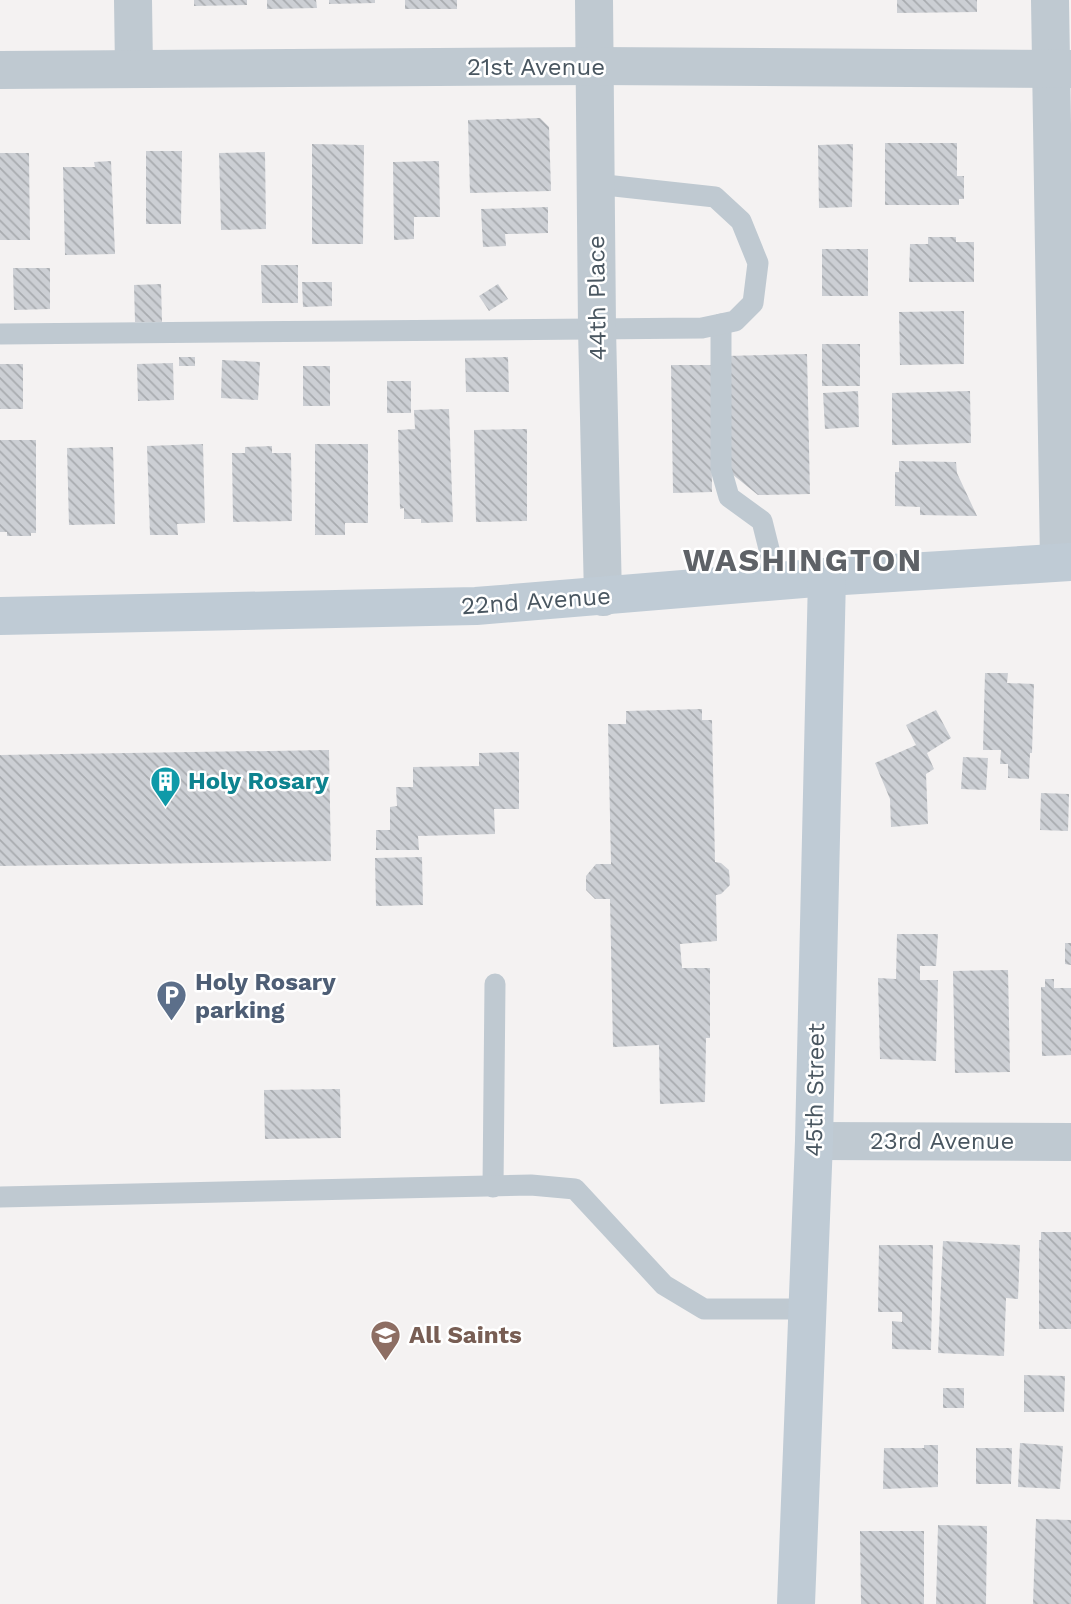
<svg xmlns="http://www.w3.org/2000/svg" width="1071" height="1604" viewBox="0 0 1071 1604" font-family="'Work Sans',sans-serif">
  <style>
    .building { fill: url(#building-back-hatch) }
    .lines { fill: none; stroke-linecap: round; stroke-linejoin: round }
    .lane { stroke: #bfc9d1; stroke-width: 21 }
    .street { stroke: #bfc9d1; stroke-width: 38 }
    .secondary { stroke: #bfcbd5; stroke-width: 38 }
    .labels { text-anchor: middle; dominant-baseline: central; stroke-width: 5; stroke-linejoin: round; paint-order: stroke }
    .street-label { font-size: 24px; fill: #495660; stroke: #fff }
    .culture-label { font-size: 24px; font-weight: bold; fill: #0d838f; stroke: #fff; text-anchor: start }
    .service-label { font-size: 24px; font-weight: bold; fill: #4e5e75; stroke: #fff; text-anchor: start }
    .education-label { font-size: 24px; font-weight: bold; fill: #785e54; stroke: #fff; text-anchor: start }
    .district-label { font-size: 32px; font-weight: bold; letter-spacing: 2px; fill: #5e6267; stroke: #fff }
  </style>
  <defs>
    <pattern id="building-back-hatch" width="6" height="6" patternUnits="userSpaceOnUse" patternTransform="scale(1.75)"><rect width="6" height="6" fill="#cccfd4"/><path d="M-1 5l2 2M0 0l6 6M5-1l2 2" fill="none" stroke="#a8abaf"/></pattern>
  </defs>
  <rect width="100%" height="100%" fill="#f4f2f2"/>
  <g class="building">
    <path d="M 194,0 L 247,0 L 247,5 L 194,6 Z"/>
    <path d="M 267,0 L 316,0 L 317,8 L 267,9 Z"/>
    <path d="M 329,0 L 375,0 L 375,3 L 329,4 Z"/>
    <rect x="405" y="0" width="52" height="9"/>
    <path d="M 897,0 L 977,0 L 977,12 L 897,13 Z"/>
    <path d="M 540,118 L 549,127 L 551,191 L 470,193 L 468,120 Z"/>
    <path d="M 885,143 L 957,143 L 957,176 L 964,176 L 964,199 L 959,199 L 959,205 L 885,205 Z"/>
    <path d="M 312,144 L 364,145 L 363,244 L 312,244 Z"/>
    <path d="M 853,144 L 852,207 L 819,208 L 818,145 Z"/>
    <path d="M 146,151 L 182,151 L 181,224 L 146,224 Z"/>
    <path d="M 265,152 L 266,229 L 221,230 L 219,153 Z"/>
    <path d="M 0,153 L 29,153 L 30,240 L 0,240 Z"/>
    <path d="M 111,161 L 115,254 L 65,255 L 63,167 L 95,167 L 94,162 Z"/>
    <path d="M 439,161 L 440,217 L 414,217 L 414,239 L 394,240 L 393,162 Z"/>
    <path d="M 548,207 L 548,233 L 505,234 L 506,246 L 483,247 L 481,209 Z"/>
    <path d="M 928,237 L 956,237 L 956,242 L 974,242 L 974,282 L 909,282 L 910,244 L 928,244 Z"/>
    <rect x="822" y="249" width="46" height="47"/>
    <path d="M 261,265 L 298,265 L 298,303 L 262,303 Z"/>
    <path d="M 13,268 L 50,268 L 50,309 L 14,310 Z"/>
    <path d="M 302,282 L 332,282 L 332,306 L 303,307 Z"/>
    <path d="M 161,284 L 162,322 L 135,322 L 134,285 Z"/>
    <path d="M 498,284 L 508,299 L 489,311 L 479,296 Z"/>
    <path d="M 964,311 L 964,364 L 900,365 L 899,312 Z"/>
    <rect x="822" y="344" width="38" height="42"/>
    <path d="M 807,354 L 810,494 L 758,495 L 727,470 L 726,356 Z"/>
    <rect x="179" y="357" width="16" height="9"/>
    <path d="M 508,357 L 509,392 L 466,392 L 465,358 Z"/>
    <path d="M 222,360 L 260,362 L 258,400 L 221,398 Z"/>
    <path d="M 173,363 L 174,400 L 138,401 L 137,364 Z"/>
    <rect x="0" y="364" width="23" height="45"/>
    <path d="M 671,365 L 711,365 L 712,492 L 673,493 Z"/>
    <rect x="303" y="366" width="27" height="40"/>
    <rect x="387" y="381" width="24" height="32"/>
    <path d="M 858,391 L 859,427 L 825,429 L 823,393 Z"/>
    <path d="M 970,391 L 971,443 L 892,445 L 892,393 Z"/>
    <path d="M 449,409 L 453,522 L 421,523 L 421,519 L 404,519 L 404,508 L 400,509 L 398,430 L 415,429 L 414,410 Z"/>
    <path d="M 527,429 L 527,521 L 476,522 L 474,430 Z"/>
    <path d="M 0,440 L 36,440 L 36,533 L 31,533 L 31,536 L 7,536 L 7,532 L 0,532 Z"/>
    <path d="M 203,444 L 205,523 L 177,524 L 178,535 L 150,535 L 147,446 Z"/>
    <path d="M 315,444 L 368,444 L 368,523 L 345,523 L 345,535 L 315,535 Z"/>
    <path d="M 272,446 L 272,453 L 291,453 L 292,521 L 233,522 L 232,453 L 245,453 L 245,447 Z"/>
    <path d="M 113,447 L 115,524 L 69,525 L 67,448 Z"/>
    <path d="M 899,461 L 956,462 L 957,473 L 977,516 L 920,515 L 920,507 L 895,506 L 895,472 L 899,472 Z"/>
    <path d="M 985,673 L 1008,673 L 1007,683 L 1034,684 L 1032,753 L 1030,753 L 1029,779 L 1008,778 L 1008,764 L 1000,764 L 1001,750 L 983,750 Z"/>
    <path d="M 702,709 L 702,720 L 712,720 L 715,862 L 721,863 L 729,870 L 730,885 L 721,894 L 716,895 L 717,941 L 680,944 L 682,968 L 710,968 L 710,1038 L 706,1038 L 705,1102 L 660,1104 L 659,1045 L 613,1047 L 610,899 L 595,899 L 586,890 L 586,876 L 596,864 L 611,864 L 608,724 L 626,724 L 626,711 Z"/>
    <path d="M 936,710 L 951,738 L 927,753 L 934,769 L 926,774 L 928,824 L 891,827 L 890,799 L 875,763 L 916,745 L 906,725 Z"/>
    <path d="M 329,750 L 331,861 L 0,866 L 0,755 Z"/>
    <path d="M 519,752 L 519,809 L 494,809 L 495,834 L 418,836 L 419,850 L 376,850 L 376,830 L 390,830 L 390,807 L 397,806 L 396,787 L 413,787 L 413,767 L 479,766 L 479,753 Z"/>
    <path d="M 963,757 L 988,758 L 986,790 L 961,789 Z"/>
    <path d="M 1041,793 L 1069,794 L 1068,831 L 1040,830 Z"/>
    <path d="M 422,857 L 423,905 L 376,906 L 375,858 Z"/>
    <path d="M 897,934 L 938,934 L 936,966 L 920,966 L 920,980 L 938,980 L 936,1061 L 880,1059 L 878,978 L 896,979 Z"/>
    <path d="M 1065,943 L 1071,943 L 1071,965 L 1065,964 Z"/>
    <path d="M 1008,970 L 1010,1072 L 955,1073 L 953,971 Z"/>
    <path d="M 1045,979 L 1054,979 L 1054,988 L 1071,988 L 1071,1055 L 1042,1056 L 1041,987 L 1045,987 Z"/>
    <path d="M 340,1089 L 341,1138 L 265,1139 L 264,1090 Z"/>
    <path d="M 1041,1232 L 1071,1232 L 1071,1329 L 1039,1329 L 1039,1240 L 1041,1240 Z"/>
    <path d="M 943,1241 L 1020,1245 L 1018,1299 L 1006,1298 L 1004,1356 L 938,1353 Z"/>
    <path d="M 879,1245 L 933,1245 L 931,1350 L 892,1349 L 892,1321 L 902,1322 L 902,1312 L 878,1312 Z"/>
    <path d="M 1024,1375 L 1065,1376 L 1064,1412 L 1024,1412 Z"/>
    <rect x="943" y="1388" width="21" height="20"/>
    <path d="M 1020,1443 L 1063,1446 L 1060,1489 L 1018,1487 Z"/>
    <path d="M 924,1445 L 938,1445 L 938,1487 L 883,1489 L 884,1448 L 924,1448 Z"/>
    <path d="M 976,1448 L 1012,1448 L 1011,1484 L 976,1484 Z"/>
    <path d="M 1036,1519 L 1071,1520 L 1071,1604 L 1033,1604 Z"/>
    <path d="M 938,1525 L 987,1526 L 986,1604 L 936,1604 Z"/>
    <path d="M 860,1531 L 924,1531 L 924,1604 L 861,1604 Z"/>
  </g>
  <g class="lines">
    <g class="lane">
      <path d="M 721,324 L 721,469 L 729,497 L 762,521 L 777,581"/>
      <path d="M 0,334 L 702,328 L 735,321 L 753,303 L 758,263 L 741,221 L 715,197 L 596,184"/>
      <path d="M 493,1187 L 495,984"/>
      <path d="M 0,1197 L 531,1185 L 575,1189 L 664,1285 L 704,1309 L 808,1309"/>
    </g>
    <g class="street">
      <path d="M 133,0 L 134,69"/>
      <path d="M 594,0 L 597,328 L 603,597"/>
      <path d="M 1050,0 L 1059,561"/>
      <path d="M 0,70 L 595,66 L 1071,69"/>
      <path d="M 814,1141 L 1071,1142"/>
    </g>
    <g class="secondary">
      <path d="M 0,616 L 476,606 L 827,577 L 1071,562"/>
      <path d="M 796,1604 L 814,1141 L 827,577"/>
    </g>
  </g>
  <defs>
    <symbol id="building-pin" viewBox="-11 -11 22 30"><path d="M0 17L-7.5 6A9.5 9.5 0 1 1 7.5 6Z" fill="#0f9aa8" stroke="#fff"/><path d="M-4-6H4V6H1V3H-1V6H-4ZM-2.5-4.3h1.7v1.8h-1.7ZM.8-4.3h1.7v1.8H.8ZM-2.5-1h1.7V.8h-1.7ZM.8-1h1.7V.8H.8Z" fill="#fff"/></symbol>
    <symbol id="parking-pin" viewBox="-11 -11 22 30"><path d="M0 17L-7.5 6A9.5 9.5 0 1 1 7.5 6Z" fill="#5c6f8a" stroke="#fff"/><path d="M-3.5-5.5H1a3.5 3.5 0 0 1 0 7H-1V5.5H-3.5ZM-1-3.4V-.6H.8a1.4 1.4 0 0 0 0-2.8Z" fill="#fff"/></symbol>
    <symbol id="school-pin" viewBox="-11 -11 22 30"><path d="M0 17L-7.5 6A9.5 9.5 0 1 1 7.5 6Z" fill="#8d6e63" stroke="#fff"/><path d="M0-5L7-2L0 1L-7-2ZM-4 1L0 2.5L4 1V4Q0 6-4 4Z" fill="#fff"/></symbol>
  </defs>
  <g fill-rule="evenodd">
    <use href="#building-pin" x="148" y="764" width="35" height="47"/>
    <use href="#parking-pin" x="154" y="978" width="35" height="47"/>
    <use href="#school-pin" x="368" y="1318" width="35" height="47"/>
  </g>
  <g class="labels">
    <g class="street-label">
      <text x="536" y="67">21st Avenue</text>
      <text transform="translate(597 298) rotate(-91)">44th Place</text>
      <text transform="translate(536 601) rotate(-4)">22nd Avenue</text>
      <text transform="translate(815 1090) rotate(-89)">45th Street</text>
      <text x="942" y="1141">23rd Avenue</text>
    </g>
    <g class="culture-label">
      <text x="188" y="781">Holy Rosary</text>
    </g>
    <g class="service-label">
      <text x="195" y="982">Holy Rosary<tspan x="195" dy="28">parking</tspan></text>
    </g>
    <g class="education-label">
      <text x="409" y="1335">All Saints</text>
    </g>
    <g class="district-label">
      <text x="803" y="560">WASHINGTON</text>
    </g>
  </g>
</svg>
